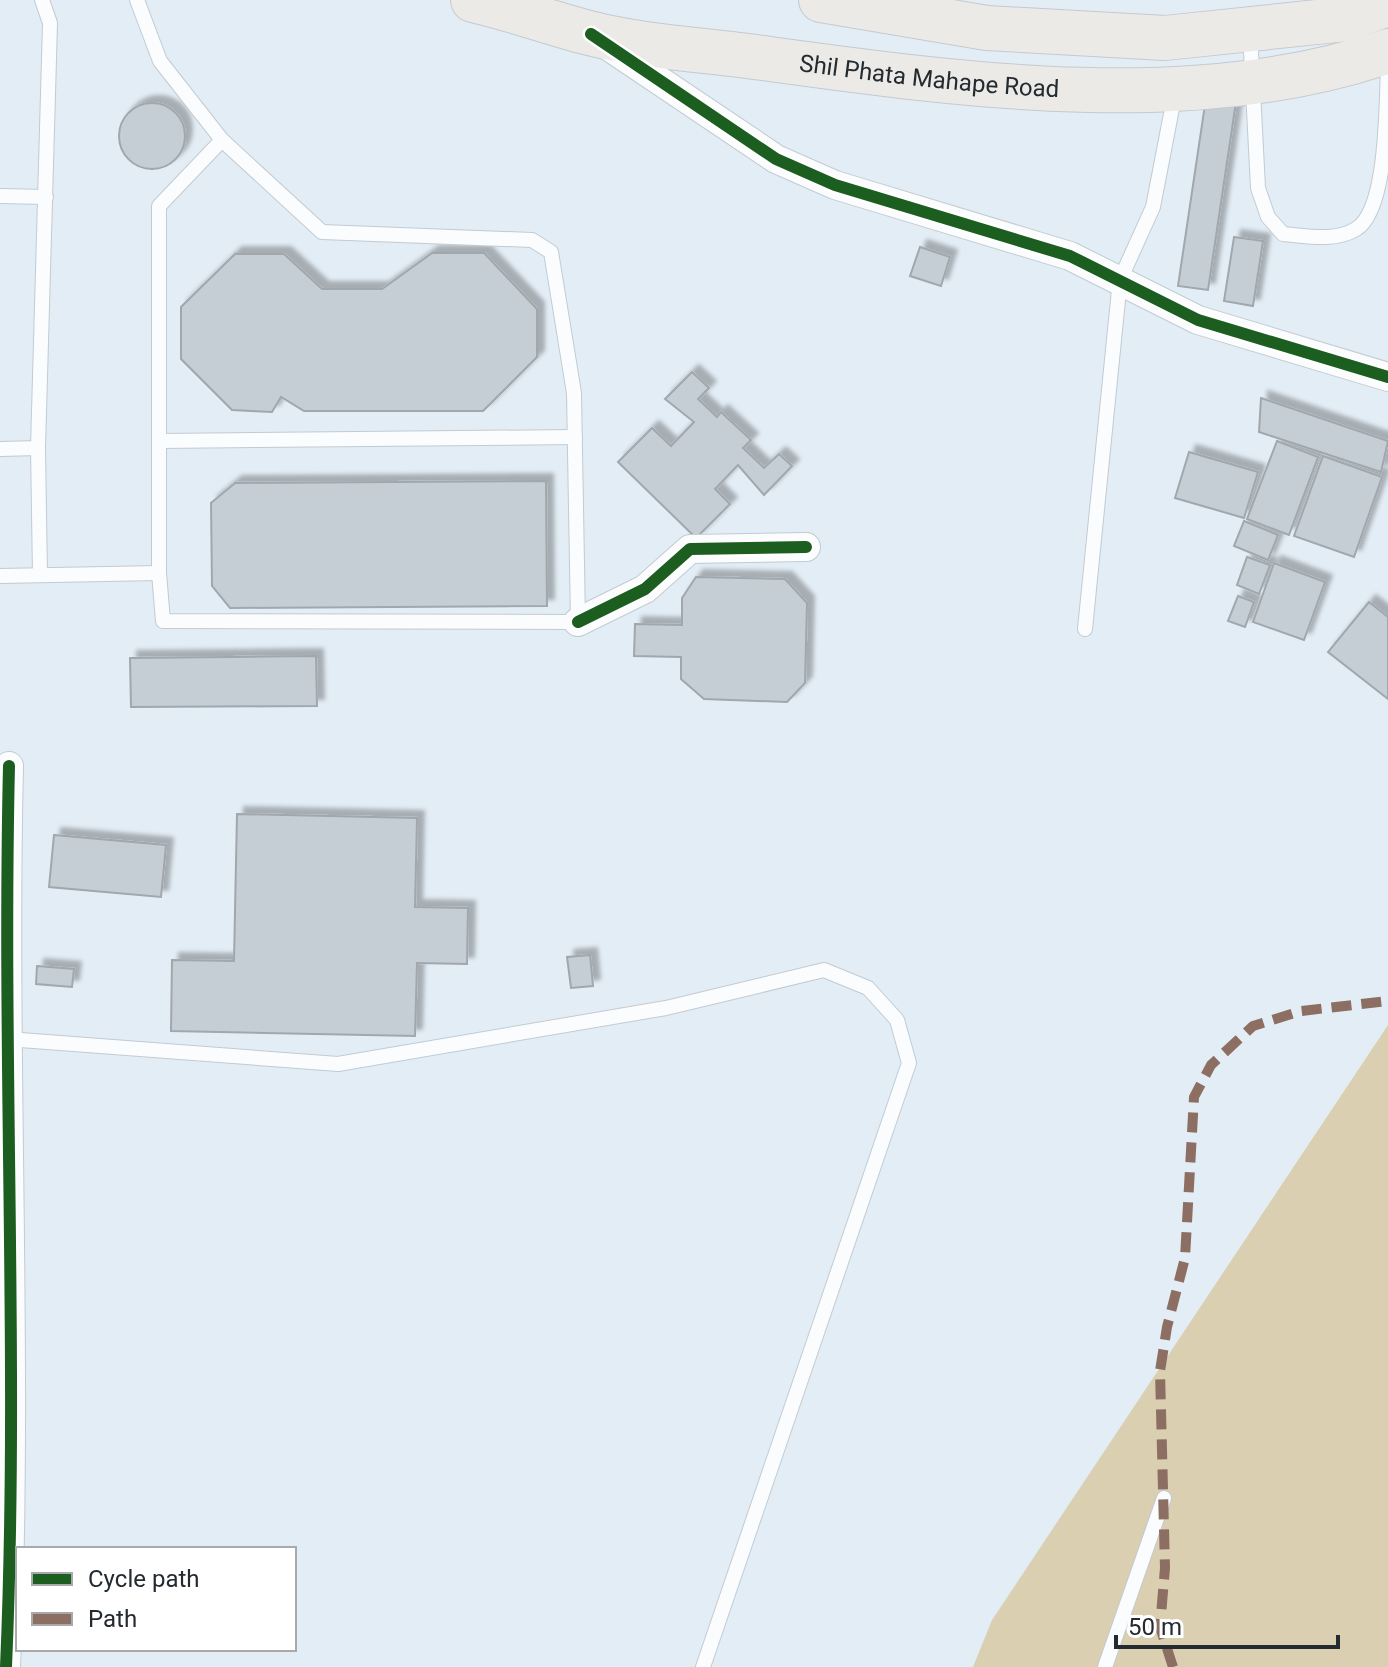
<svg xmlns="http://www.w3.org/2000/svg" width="1388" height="1667" viewBox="0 0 1388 1667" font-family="Roboto,sans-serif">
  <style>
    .green { fill: #dacfb0 }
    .building { fill: #c6ced5; stroke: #a0a8ae; stroke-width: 2; filter: url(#shadow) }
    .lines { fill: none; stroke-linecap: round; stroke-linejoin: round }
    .service-casing { stroke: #c3cbd1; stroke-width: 16 }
    .minor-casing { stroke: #c3cbd1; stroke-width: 30 }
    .primary-casing { stroke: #c4cace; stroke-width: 46 }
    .service { stroke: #fbfcfe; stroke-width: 14 }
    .minor { stroke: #fbfcfe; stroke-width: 28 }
    .primary { stroke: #eceae7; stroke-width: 44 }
    .quiet { stroke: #8d6e63; stroke-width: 10; stroke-dasharray: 20 10; stroke-linecap: butt }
    .cycleway-casing { stroke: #fff; stroke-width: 17 }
    .cycleway { stroke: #1b5e20; stroke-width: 12 }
    .labels { text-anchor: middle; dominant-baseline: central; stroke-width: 6; stroke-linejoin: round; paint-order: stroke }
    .street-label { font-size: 24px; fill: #232a30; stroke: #fff }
  </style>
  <defs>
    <filter id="shadow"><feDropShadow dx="7" dy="-7" stdDeviation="2" flood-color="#0004"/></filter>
  </defs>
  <rect width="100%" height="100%" fill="#e3edf5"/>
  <path class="green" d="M 1388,1025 L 1388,1667 L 973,1667 L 992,1620 Z"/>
  <g class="building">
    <path d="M 1207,91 L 1237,95 L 1208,290 L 1178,286 Z"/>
    <circle cx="152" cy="136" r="33"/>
    <path d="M 1234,237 L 1263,241 L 1253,306 L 1224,301 Z"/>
    <path d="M 920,247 L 950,257 L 941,286 L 910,276 Z"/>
    <path d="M 432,253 L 484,253 L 537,309 L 537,357 L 483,411 L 304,411 L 281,397 L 272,412 L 232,410 L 181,359 L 181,307 L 235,254 L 284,254 L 322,289 L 382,289 Z"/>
    <path d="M 692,372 L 709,388 L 698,399 L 717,417 L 721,412 L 751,440 L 743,448 L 764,468 L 779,454 L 792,466 L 764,495 L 738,465 L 715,489 L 730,504 L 696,538 L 618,462 L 652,428 L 671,446 L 694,422 L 665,399 Z"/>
    <path d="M 1261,398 L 1388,441 L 1381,472 L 1259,432 Z"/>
    <path d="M 1277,441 L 1318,457 L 1289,535 L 1247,519 Z"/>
    <path d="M 1189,452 L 1258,472 L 1244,518 L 1175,498 Z"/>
    <path d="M 1323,456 L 1382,477 L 1354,557 L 1294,536 Z"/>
    <path d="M 546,481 L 547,606 L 230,608 L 212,586 L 211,503 L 235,483 Z"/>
    <path d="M 1244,521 L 1278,535 L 1268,560 L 1234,546 Z"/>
    <path d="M 1247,557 L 1270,565 L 1259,594 L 1237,585 Z"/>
    <path d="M 1274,563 L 1325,582 L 1304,640 L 1253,622 Z"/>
    <path d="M 696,577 L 785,579 L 807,603 L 805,683 L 787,702 L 704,699 L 681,679 L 681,657 L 634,656 L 635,624 L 682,625 L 682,598 Z"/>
    <path d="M 1238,596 L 1254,602 L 1245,627 L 1228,621 Z"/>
    <path d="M 1369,602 L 1388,617 L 1388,699 L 1328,652 Z"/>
    <path d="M 316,656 L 317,706 L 131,707 L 130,658 Z"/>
    <path d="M 237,814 L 417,818 L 415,907 L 468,908 L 467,964 L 417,963 L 415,1036 L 171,1031 L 172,960 L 234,961 Z"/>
    <path d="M 54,835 L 166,845 L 161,897 L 49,887 Z"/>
    <path d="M 590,955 L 593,986 L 571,988 L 567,957 Z"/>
    <path d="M 37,966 L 74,969 L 72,987 L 36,984 Z"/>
  </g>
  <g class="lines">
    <defs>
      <g id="service">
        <path d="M 137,0 L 160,61 L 222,140 L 322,232 L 532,240 L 551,252 L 574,393 L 578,622 L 163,621 L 159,573 L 159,206 L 222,140"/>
        <path d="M 1250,32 L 1258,188 L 1268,217 L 1283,234 C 1307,236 1335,242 1356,229 C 1388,210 1386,104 1388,69"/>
        <path d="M 0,196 L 46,197"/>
        <path d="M 159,441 L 575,437"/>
        <path d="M 0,449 L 38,448"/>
        <path d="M 40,575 L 38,448 L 50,23 L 42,0"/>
        <path d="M 0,576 L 159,573"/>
        <path d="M 1085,629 L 1120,280 L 1153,207 L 1175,93"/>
        <path d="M 7,1039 L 338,1064 L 666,1008 L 824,970 L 868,988 L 897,1020 L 909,1063 L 703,1667"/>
        <path d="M 1105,1667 L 1164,1498"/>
      </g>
      <g id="minor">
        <path d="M 605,44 L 776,159 L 835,185 L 1070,256 L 1198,320 L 1388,377"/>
        <path d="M 578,622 L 645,589 L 690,549 L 806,547"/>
        <path d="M 6,1667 C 19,1367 2,1066 9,766"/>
      </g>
      <g id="primary">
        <path id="s1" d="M 473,0 C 512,9 550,23 589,33 C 643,47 708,50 763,58 C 961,85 1195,118 1388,51"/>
        <path d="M 821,0 L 987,28 L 1165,38 L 1346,19 L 1388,4"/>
      </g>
    </defs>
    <use href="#service" class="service-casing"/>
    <use href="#minor" class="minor-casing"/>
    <use href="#primary" class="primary-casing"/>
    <use href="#service" class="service"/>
    <use href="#minor" class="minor"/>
    <use href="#primary" class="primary"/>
    <path class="quiet" d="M 1173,1667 L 1160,1627 L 1165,1568 L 1160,1371 L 1167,1327 L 1185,1258 L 1194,1097 L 1211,1065 L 1253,1026 L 1301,1011 L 1388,1001"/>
    <defs>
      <g id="cycleway">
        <path d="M 591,34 L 776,159 L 835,185 L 1070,256 L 1198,320 L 1388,377"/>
        <path d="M 578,622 L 645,589 L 690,549 L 806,547"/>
        <path d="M 6,1667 C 19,1367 2,1066 9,766"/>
      </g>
    </defs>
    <use href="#cycleway" class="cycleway-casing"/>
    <use href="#cycleway" class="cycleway"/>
  </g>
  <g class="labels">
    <g class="street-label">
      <text stroke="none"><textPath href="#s1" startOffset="464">Shil Phata Mahape Road</textPath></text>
    </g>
  </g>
  <rect x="16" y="1547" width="280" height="104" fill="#ffffff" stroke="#a7aaac" stroke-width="2"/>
  <rect x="32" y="1573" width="40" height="12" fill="#1b5e20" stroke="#a7aaac" stroke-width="2"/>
  <text x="88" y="1587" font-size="24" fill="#232a30">Cycle path</text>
  <rect x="32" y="1613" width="40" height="12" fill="#8d6e63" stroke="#a7aaac" stroke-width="2"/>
  <text x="88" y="1627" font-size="24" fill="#232a30">Path</text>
  <path d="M1116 1635v12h222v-12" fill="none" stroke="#232a30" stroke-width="4"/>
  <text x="1128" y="1635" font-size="24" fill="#232a30" stroke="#ffffff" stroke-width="6" paint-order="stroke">50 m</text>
</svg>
